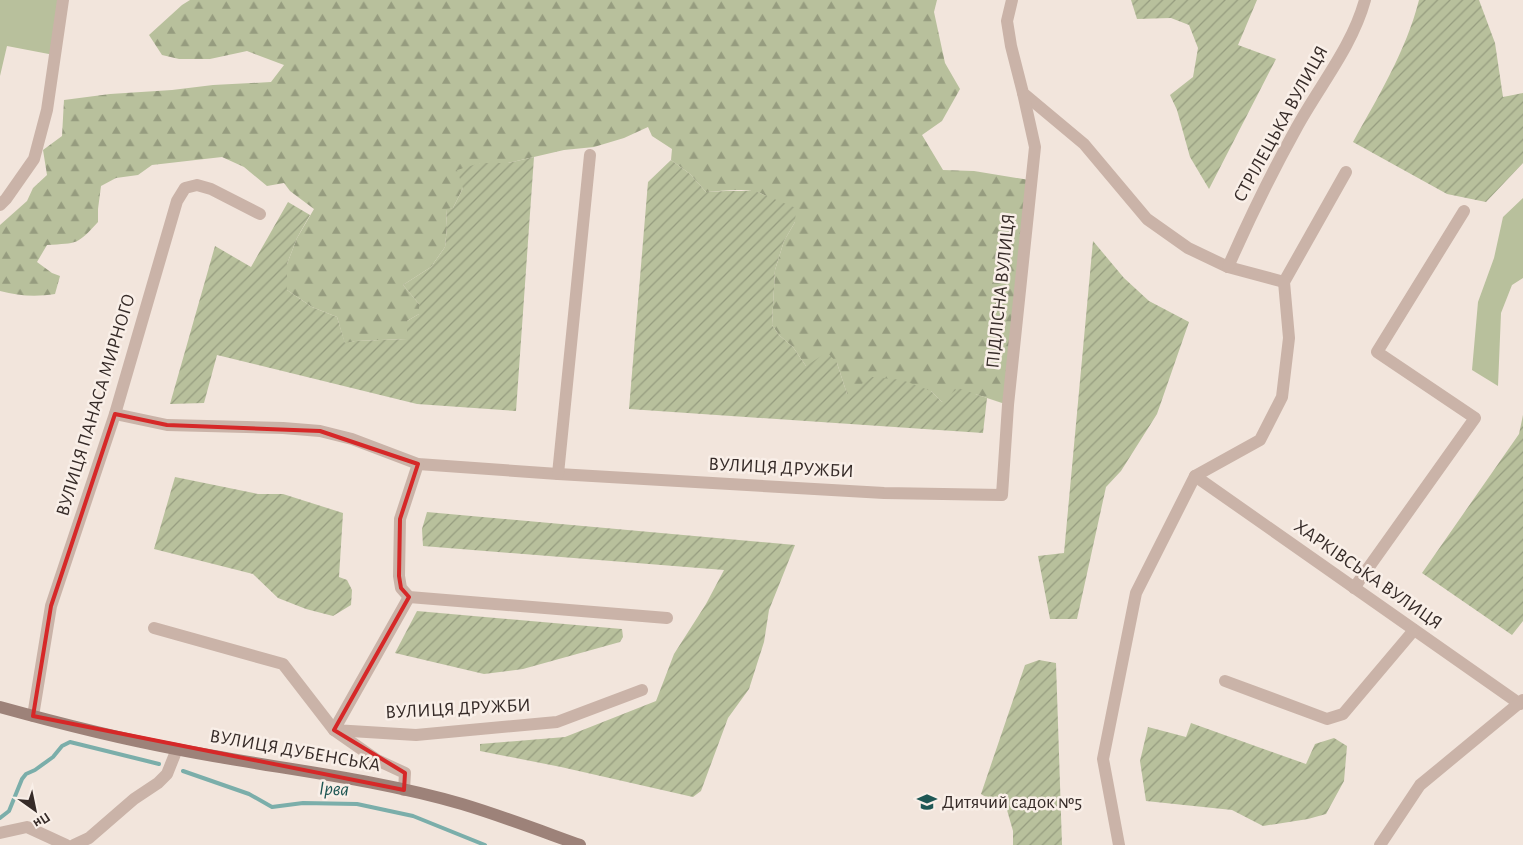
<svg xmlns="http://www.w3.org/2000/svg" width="1523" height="845" viewBox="0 0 1523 845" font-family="'Alegreya Sans',sans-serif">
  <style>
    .green { fill: #b8c09c }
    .forest { fill: url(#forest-firs) }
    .garden { fill: url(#garden-furrows) }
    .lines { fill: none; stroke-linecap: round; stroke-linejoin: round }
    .stream { stroke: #7baeaa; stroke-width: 4 }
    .minor { stroke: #cab3a8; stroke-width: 12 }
    .secondary { stroke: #9d8279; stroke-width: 12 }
    .marked { fill: none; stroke: #d62828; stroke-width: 4; stroke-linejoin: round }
    .labels { text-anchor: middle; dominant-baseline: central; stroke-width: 5; stroke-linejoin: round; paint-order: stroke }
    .street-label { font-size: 19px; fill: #362b28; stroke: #f9efe8 }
    .poi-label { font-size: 19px; fill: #362b28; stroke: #f9efe8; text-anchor: start }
    .water-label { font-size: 20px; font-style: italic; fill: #1e5754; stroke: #f9efe8 }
  </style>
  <defs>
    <pattern id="forest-firs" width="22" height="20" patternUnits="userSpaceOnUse" patternTransform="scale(1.25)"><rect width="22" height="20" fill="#b8c09c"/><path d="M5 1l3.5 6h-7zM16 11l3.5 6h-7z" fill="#969c7f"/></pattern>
    <pattern id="garden-furrows" width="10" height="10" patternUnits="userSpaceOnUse" patternTransform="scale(1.25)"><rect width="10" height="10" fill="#b8c09c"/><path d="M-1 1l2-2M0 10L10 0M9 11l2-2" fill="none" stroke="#969c7f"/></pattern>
  </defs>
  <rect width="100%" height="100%" fill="#f2e5dc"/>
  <g class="green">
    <path d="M 0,0 L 63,0 L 54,55 L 7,46 L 0,76 Z"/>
    <path d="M 1523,198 L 1523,278 L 1512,285 L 1501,313 L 1498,386 L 1472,370 L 1478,302 L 1494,258 L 1503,217 Z"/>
  </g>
  <path class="forest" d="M 190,0 L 937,0 L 934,12 L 945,63 L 960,89 L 942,121 L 922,135 L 943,170 L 974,171 L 1029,180 L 1008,405 L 975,394 L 942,402 L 931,391 L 847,394 L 837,363 L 806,366 L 793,347 L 779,335 L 772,325 L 775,270 L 784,241 L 795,222 C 786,214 778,203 768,197 C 751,186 726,191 706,192 L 690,174 L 671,160 L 672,149 L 652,136 L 648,127 L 624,138 L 594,147 L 564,150 L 508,163 L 480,163 L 463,188 L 453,208 L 446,210 L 447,227 L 445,247 L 431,267 L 403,285 L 419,304 L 419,314 L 407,321 L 407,339 L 355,341 L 345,344 L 337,317 L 312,307 L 287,290 L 287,264 L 297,238 L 314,209 L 290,191 L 284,183 L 267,186 L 244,167 L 222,157 L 152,165 L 138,175 L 116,178 L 101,186 L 98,209 L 98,222 C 77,245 78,243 47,245 L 37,262 L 52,273 L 60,276 L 55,294 C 36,297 19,296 0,291 L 0,225 L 27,201 L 33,188 L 47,175 L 43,150 L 62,136 L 64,100 L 110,94 L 172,90 L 213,85 L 271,82 L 284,65 L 247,51 L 210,59 L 179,59 L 162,55 L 149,35 L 182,5 Z"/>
  <g class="garden">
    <path d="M 1131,0 L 1257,0 L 1238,45 L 1276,59 L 1209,189 L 1190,157 L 1177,110 L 1170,95 L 1193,77 L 1198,48 L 1189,25 L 1171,18 L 1137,19 Z"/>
    <path d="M 1419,0 L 1479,0 L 1495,43 L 1503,97 L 1523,93 L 1523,163 L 1486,202 L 1447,194 L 1353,142 C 1378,97 1406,51 1419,0 Z"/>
    <path d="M 534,157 L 516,411 L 417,404 L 217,355 L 204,403 L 170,404 L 215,246 L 251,267 L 288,202 L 310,215 L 297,238 L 287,264 L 287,290 L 312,307 L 337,317 L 345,343 L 355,341 L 407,339 L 407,321 L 419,314 L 419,304 L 403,285 L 431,267 L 445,247 L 447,227 L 446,209 L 453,208 L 463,188 L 457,170 L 480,163 L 508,163 Z"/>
    <path d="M 671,160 L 690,174 L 706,192 L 726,191 L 755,191 L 796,208 L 795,222 L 784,241 L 775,270 L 772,325 L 779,335 L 793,347 L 806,366 L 827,352 L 837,363 L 847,394 L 872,377 L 902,380 L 931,391 L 942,402 L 958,388 L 987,398 L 983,433 L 629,409 L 648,182 Z"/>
    <path d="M 1093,241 L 1124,278 L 1149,301 L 1189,322 L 1157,414 L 1121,471 L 1106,487 L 1077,619 L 1050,619 L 1038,556 L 1064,553 Z"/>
    <path d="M 1523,415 L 1523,621 L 1512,635 L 1422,573 L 1519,434 Z"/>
    <path d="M 175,477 L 258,494 L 283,494 L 343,513 L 339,577 L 347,580 L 352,590 L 351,605 L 333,616 L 306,609 L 278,598 L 253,574 L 154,549 Z"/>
    <path d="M 427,512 L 795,545 L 769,610 L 764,642 L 749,689 L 728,718 L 701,791 L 693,797 L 561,767 L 480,751 L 480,744 L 565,737 L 656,701 L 674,654 L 706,604 L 724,570 L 423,546 L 422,529 Z"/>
    <path d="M 417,611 L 622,629 L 623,637 L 620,642 L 523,669 L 484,674 L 395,653 Z"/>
    <path d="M 1039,660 L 1056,663 L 1062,845 L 1013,845 L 1013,831 L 1007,810 L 981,794 L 1025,665 Z"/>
    <path d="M 1191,723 L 1306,764 L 1315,744 L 1334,738 L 1347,746 L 1344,781 L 1326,814 L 1308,819 L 1263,826 L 1232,810 L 1146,801 L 1140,761 L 1148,727 L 1186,737 Z"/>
  </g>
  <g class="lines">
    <g class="stream">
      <path d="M 183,771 L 249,794 L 272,807 L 303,803 L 357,804 L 413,816 L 485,845"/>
      <path d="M 0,818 L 9,811 L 22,779 L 26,774 L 35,770 L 53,757 L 62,746 L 70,742 L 159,764"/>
    </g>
    <g class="minor">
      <path d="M 1012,0 L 1007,21 L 1011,46 L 1023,93 L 1084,144 L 1147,219 L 1188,248 L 1228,267 L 1284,282"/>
      <path d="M 0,205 L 6,199 L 34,159 L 47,110 L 63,0"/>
      <path d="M 1228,267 C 1249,219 1272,172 1297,127 C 1320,85 1352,47 1365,0"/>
      <path d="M 115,414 L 167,425 L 283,428 L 320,431 L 352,439 L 418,464 L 558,474 L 884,493 L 1002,495 L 1008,405 L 1035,147 L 1023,93"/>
      <path d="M 418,464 L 400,519 L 399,576 L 401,588 L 409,597 L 667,618"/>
      <path d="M 558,474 L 590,155"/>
      <path d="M 1195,476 L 1520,704"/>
      <path d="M 1354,588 L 1475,418 L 1377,352 L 1464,211"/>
      <path d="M 409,597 L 334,730 L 416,735 L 557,722 L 642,690"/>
      <path d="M 154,628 L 283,664 L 334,730 L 377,760 L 405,773 L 404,790"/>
      <path d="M 1225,681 L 1327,719 L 1343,714 L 1414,630"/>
      <path d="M 33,716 L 51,606 L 115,414 L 177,201 L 185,188 L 197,185 L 211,189 L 260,214"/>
      <path d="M 0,833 L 27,827 L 66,845"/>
      <path d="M 74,845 L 89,838 L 134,799 L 158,783 L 167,774 L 177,749"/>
      <path d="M 1119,845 L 1103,759 L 1136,593 L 1195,476 L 1260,440 L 1282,397 L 1289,338 L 1284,282 L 1346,172"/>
      <path d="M 1380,845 L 1420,785 L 1523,700"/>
    </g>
    <path class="secondary" d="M 0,707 C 58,723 117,738 176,749 C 271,768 369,777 462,804 C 502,816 541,831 580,845"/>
  </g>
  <path class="marked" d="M 115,414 L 167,425 L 320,431 L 418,464 L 400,519 L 399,576 L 401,588 L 409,597 L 334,730 L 405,773 L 404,790 L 33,716 L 51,606 Z"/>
  <defs>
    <symbol id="school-bare" viewBox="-9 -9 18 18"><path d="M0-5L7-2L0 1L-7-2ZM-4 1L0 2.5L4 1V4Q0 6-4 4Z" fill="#1e5754" stroke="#f9efe8" stroke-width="2.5" paint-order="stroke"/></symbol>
  </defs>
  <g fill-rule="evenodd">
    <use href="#school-bare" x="913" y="788" width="28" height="28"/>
  </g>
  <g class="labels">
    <g class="street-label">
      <text transform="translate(1281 124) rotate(-61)">СТРІЛЕЦЬКА ВУЛИЦЯ</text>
      <text transform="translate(1001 291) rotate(-84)">ПІДЛІСНА ВУЛИЦЯ</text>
      <text transform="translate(96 405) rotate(-73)">ВУЛИЦЯ ПАНАСА МИРНОГО</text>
      <text transform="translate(781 468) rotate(3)">ВУЛИЦЯ ДРУЖБИ</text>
      <text transform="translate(1368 575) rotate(35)">ХАРКІВСЬКА ВУЛИЦЯ</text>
      <text transform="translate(458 709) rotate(-3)">ВУЛИЦЯ ДРУЖБИ</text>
      <text transform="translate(295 751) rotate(10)">ВУЛИЦЯ ДУБЕНСЬКА</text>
    </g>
    <g class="poi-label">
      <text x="942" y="802">Дитячий садок №5</text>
    </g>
    <g class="water-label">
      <text transform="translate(334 789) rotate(2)">Ірва</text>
    </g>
  </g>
  <g transform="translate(35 810) rotate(147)" stroke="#f9efe8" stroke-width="4" paint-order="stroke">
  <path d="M0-4L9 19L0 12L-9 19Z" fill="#362b28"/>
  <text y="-8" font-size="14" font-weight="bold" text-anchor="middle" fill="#362b28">Пн</text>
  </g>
</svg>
